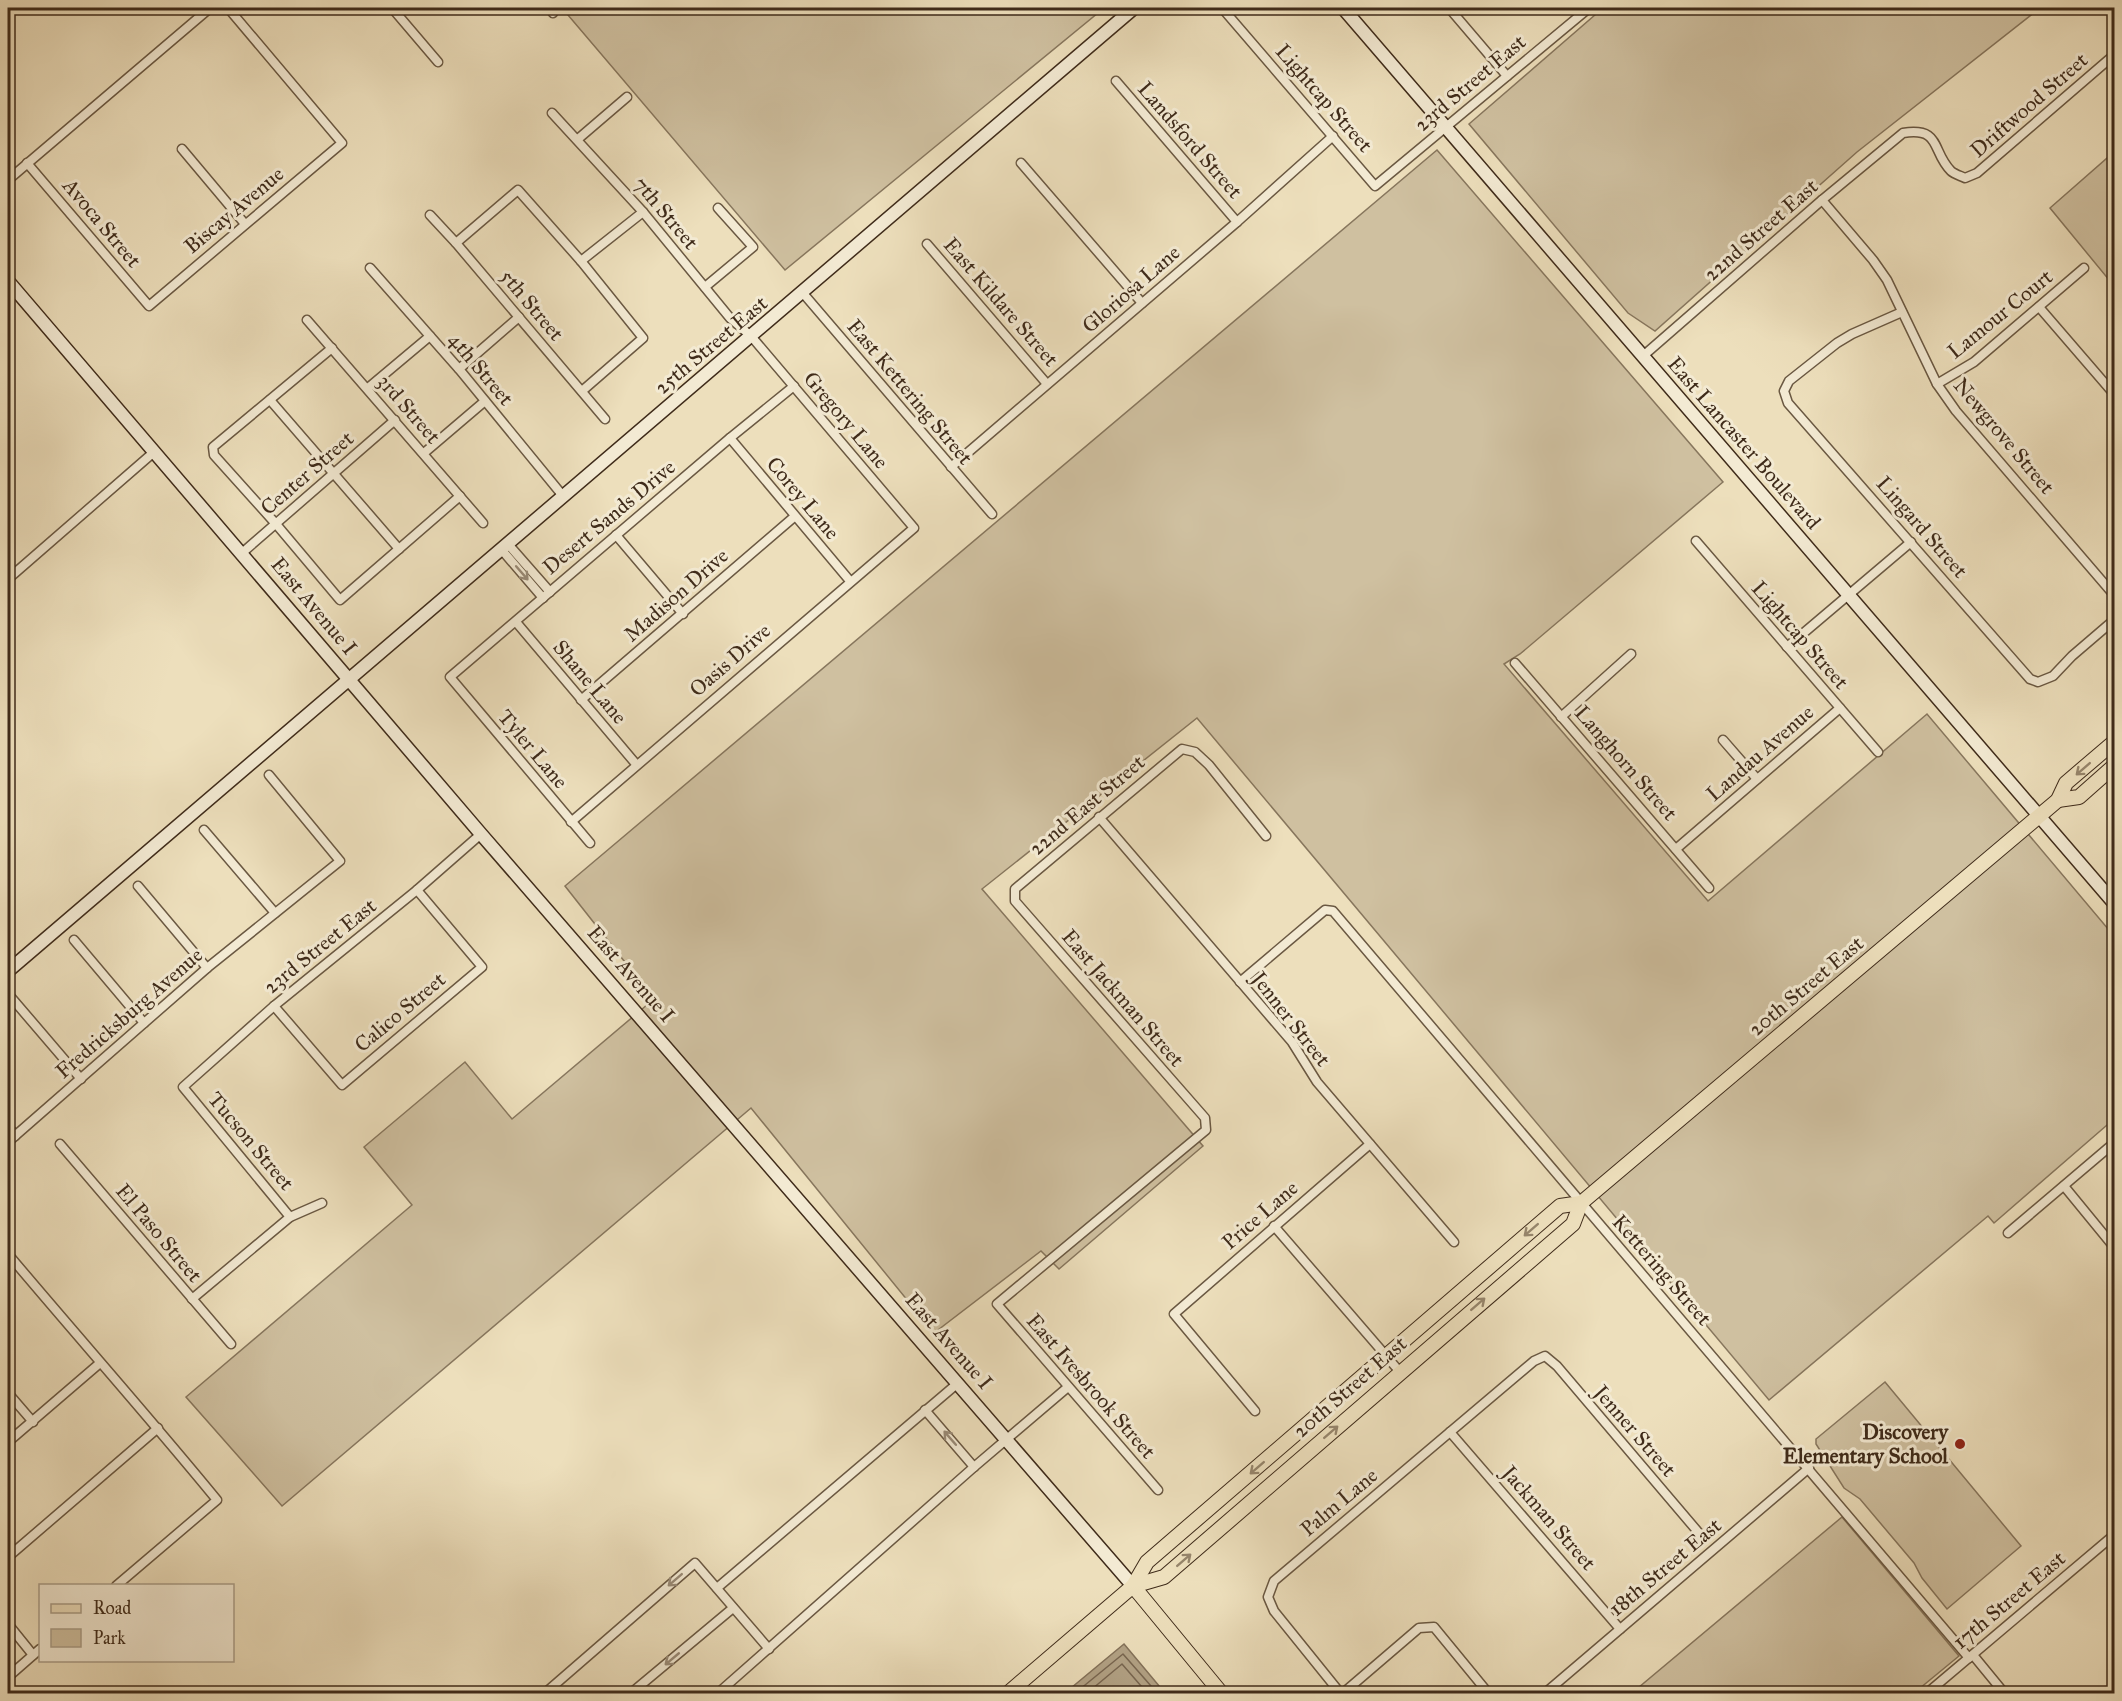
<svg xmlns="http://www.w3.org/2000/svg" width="2122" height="1701" viewBox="0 0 2122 1701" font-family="'IM FELL Great Primer',serif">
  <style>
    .green { fill: #cfc0a0; stroke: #87765d; stroke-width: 1.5 }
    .water { fill: #b2a285; stroke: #84725a; stroke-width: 1.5 }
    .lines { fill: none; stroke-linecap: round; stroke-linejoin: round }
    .shore { stroke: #786650; stroke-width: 1.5 }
    .street-casing { stroke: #6a5842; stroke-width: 11 }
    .secondary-casing { stroke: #3f2b1a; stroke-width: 15 }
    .primary-casing { stroke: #3f2b1a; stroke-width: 16 }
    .street { stroke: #f3ead3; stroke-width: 8 }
    .secondary { stroke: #f3ead3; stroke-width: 12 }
    .primary { stroke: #eddfbc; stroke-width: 14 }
    .oneway { stroke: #998a76 }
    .oneway2 { stroke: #96856b }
    .poi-dot { fill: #8f2418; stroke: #f3ead3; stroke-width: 2 }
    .labels { text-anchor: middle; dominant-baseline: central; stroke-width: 6; stroke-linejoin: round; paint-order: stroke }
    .street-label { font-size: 21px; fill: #3f2b1a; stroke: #f3ead3 }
    .poi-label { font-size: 21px; font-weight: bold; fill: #3f2b1a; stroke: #f3ead3; text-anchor: end }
  </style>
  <rect width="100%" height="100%" fill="#eddfbc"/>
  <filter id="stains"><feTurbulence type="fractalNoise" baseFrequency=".00333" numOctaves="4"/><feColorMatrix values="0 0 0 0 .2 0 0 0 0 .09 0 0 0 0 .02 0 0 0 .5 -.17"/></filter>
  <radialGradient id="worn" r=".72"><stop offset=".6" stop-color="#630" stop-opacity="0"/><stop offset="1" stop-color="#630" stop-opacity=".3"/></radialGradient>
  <g class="green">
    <path d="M 562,8 L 1104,8 L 785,270 Z"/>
    <path d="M 1603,8 L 2040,8 L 1857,152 L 1655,331 L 1628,313 L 1469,124 Z"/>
    <path d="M 1437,150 L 1723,482 L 1520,654 L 1504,664 L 1708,901 L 1927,714 L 2114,936 L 2114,1119 L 1994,1223 L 1988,1216 L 1769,1400 L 1197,718 L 982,889 L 1203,1146 L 1059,1269 L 1041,1251 L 934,1333 L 751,1108 L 282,1506 L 186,1397 L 412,1205 L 364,1147 L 465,1062 L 512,1119 L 654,999 L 565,886 Z"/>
    <path d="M 2114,152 L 2114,286 L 2050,208 Z"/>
    <path d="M 1885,1382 L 2021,1546 L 1947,1609 L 1922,1578 L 1914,1563 L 1860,1499 L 1844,1488 L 1816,1444 L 1816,1439 Z"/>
    <path d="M 1842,1517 L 1959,1656 L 1914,1693 L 1632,1693 Z"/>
  </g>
  <path class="water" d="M 1124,1644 L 1165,1693 L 1065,1693 Z"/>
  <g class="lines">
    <g class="shore">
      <path d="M 1074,1694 L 1123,1654 L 1158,1694"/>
      <path d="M 1086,1694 L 1122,1664 L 1148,1694"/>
    </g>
    <defs>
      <g id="street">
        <path d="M 392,8 L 438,62"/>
        <path d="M 549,8 L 553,13"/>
        <path d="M 1222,8 L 1375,186 L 1589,8"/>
        <path d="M 1449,8 L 1507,76"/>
        <path d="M 1116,81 L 1237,222"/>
        <path d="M 552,113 L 643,212 L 730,318 L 751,336 L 914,528 L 571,822"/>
        <path d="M 578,139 L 627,97"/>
        <path d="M 182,149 L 245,224"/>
        <path d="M 27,163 L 149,306 L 342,143 L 228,8"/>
        <path d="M 1021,163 L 1142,303"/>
        <path d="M 8,180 L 210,8"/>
        <path d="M 1822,200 L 1873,260 L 1887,280 L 1937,384 L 1956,411 L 2114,595"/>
        <path d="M 430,215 L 456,243 L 605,419"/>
        <path d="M 456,243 L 518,190 L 581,261 L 643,338 L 582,391"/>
        <path d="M 927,244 L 1047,384"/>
        <path d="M 581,261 L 643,212"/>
        <path d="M 370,268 L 459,369 L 563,496"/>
        <path d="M 705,287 L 753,247 L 718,208"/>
        <path d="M 802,292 L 992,514"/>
        <path d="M 2039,307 L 2114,394"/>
        <path d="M 1902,312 L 1852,334 L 1837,343 L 1789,381 L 1784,391 L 1788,403 L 2030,679 L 2038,682 L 2053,676 L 2072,656 L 2114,620"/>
        <path d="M 307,320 L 483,523"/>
        <path d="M 332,348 L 213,447 L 214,455 L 276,524 L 340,600 L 460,496"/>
        <path d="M 1643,356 L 1822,200 L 1903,133 C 1942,127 1931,151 1951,171 C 1954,174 1961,176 1965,178 L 1977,173 L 2114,55"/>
        <path d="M 459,369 L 519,317"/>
        <path d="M 1937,384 L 1974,362 L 2084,268"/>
        <path d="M 368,388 L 430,336"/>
        <path d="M 270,400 L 399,549"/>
        <path d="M 730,438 L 850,581"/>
        <path d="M 424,453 L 485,401"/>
        <path d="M 951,467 L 1237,222 L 1333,136"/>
        <path d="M 616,535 L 683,614"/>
        <path d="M 1696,541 L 1878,752"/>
        <path d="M 507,543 L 550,592"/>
        <path d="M 501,549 L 543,598"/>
        <path d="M 242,553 L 395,420"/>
        <path d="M 8,579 L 154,452"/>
        <path d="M 516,622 L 636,764"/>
        <path d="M 1787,647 L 1911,542"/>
        <path d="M 1515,663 L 1709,888"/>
        <path d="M 581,700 L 794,517"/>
        <path d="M 1561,717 L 1631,654"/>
        <path d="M 1723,740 L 1757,779"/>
        <path d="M 1099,817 L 1292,1042 L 1317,1082 L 1454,1242"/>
        <path d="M 204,830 L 275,913"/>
        <path d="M 590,843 L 450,677 L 730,438 L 794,386"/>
        <path d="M 1676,849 L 1840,708"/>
        <path d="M 138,886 L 207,968"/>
        <path d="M 74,940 L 144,1023"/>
        <path d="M 1240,982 L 1325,910 L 1333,911 L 1969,1658"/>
        <path d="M 10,996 L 81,1079"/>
        <path d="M 274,1006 L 342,1085 L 482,967 L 417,890"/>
        <path d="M 8,1126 L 15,1136"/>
        <path d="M 8,1142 L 207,968 L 340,861 L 269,775"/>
        <path d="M 60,1144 L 231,1344"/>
        <path d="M 2064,1186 L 2114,1247"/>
        <path d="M 290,1217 L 183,1087 L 274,1006 L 417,890 L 481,834"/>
        <path d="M 1274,1226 L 1400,1372"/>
        <path d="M 2008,1233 L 2114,1143"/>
        <path d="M 8,1254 C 77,1336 149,1417 217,1500 L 116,1586"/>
        <path d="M 192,1299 L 290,1217 L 322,1203"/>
        <path d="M 8,1393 L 33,1422"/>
        <path d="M 925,1410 L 974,1467"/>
        <path d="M 1255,1411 L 1174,1314 L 1370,1144"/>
        <path d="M 1450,1432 L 1620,1629"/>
        <path d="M 8,1442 L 100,1363"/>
        <path d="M 1158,1490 L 997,1304 L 1206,1130 L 1205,1118 L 1015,901 L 1015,889 L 1182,749 L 1195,752 L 1209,765 L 1266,836"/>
        <path d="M 8,1557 L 158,1428"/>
        <path d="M 717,1588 L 958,1383"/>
        <path d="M 8,1624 L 33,1655"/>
        <path d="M 1973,1655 L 2005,1694"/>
        <path d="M 8,1677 L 40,1649"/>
        <path d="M 544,1694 L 695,1563 L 769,1649"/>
        <path d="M 630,1694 L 733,1608"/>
        <path d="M 717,1694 L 974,1467 L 1068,1387"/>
        <path d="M 1341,1694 L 1274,1611 L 1268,1597 L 1274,1581 L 1534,1361 L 1545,1356 L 1557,1366 L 1704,1539"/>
        <path d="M 1342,1694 L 1419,1628 L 1434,1627 L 1489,1694"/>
        <path d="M 1544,1694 L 1809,1468"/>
        <path d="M 1926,1694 L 2114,1535"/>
      </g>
      <g id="secondary">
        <path d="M 1343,8 L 2114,903"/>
        <path d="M 8,281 L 481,834 L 1133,1586"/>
        <path d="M 8,971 L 1134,8"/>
      </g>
      <g id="primary">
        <path d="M 2058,800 L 2079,797 L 2114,766"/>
        <path d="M 1133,1586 L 1164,1577 L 1573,1224 L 1581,1203 L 2058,800 L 2066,783 L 2114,742"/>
        <path d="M 1133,1586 L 1222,1694"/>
        <path d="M 1007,1694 L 1133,1586 L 1147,1562 L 1560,1206 L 1581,1203"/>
      </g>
    </defs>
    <use href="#street" class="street-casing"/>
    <use href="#secondary" class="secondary-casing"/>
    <use href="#primary" class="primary-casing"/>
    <use href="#street" class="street"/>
    <use href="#secondary" class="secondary"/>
    <use href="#primary" class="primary"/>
  </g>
  <defs><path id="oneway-shaft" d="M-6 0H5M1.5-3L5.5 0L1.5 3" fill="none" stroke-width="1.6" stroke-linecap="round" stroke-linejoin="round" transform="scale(1.5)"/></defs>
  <g class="oneway">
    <use href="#oneway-shaft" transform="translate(522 573) rotate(49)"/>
    <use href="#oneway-shaft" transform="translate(950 1438) rotate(-131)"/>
    <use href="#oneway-shaft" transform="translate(675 1580) rotate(139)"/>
    <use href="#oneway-shaft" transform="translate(672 1659) rotate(140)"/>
  </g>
  <g class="oneway2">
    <use href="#oneway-shaft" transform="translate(2083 769) rotate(139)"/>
    <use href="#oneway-shaft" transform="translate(1531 1230) rotate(139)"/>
    <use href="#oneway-shaft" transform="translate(1478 1304) rotate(-41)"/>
    <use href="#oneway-shaft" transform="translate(1331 1432) rotate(-41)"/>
    <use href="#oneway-shaft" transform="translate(1257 1468) rotate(139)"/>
    <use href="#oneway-shaft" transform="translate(1184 1560) rotate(-41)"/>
  </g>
  <circle class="poi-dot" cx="1960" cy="1444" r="6"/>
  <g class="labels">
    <g class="street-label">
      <text transform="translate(1470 83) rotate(-40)">23rd Street East</text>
      <text transform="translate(1324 98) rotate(49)">Lightcap Street</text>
      <text transform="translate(2029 105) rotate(-41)">Driftwood Street</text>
      <text transform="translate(1190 140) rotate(49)">Landsford Street</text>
      <text transform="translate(234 210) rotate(-40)">Biscay Avenue</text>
      <text transform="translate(666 213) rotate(50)">7th Street</text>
      <text transform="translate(102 223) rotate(50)">Avoca Street</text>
      <text transform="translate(1761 230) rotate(-41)">22nd Street East</text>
      <text transform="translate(1131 289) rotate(-41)">Gloriosa Lane</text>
      <text transform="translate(1001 302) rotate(49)">East Kildare Street</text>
      <text transform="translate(532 305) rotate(50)">5th Street</text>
      <text transform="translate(2000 314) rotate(-39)">Lamour Court</text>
      <text transform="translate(711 345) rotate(-40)">25th Street East</text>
      <text transform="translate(481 369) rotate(50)">4th Street</text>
      <text transform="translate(910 392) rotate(50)">East Kettering Street</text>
      <text transform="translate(409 409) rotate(49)">3rd Street</text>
      <text transform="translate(846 420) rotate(50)">Gregory Lane</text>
      <text transform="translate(2004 436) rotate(50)">Newgrove Street</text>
      <text transform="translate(1744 443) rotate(49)">East Lancaster Boulevard</text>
      <text transform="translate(307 473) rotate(-41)">Center Street</text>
      <text transform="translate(803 498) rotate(50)">Corey Lane</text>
      <text transform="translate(609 517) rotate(-40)">Desert Sands Drive</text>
      <text transform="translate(1922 527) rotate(49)">Lingard Street</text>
      <text transform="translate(676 595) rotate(-41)">Madison Drive</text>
      <text transform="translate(314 606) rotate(50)">East Avenue I</text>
      <text transform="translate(1800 635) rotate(49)">Lightcap Street</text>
      <text transform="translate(730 660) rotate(-41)">Oasis Drive</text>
      <text transform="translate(590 682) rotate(50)">Shane Lane</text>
      <text transform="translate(533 749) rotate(50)">Tyler Lane</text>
      <text transform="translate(1760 753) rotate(-41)">Landau Avenue</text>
      <text transform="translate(1626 763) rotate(49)">Langhorn Street</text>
      <text transform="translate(1087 805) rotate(-40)">22nd East Street</text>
      <text transform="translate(320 946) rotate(-39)">23rd Street East</text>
      <text transform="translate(631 974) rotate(49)">East Avenue I</text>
      <text transform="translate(1806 986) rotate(-40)">20th Street East</text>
      <text transform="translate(1123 998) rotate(49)">East Jackman Street</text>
      <text transform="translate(400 1012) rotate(-40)">Calico Street</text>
      <text transform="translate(129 1013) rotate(-41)">Fredricksburg Avenue</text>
      <text transform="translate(1291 1019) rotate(52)">Jenner Street</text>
      <text transform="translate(251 1141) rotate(50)">Tucson Street</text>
      <text transform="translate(1260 1215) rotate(-41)">Price Lane</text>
      <text transform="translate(159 1233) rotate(50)">El Paso Street</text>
      <text transform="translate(1662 1270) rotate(49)">Kettering Street</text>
      <text transform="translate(949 1341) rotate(49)">East Avenue I</text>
      <text transform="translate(1091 1386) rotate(49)">East Ivesbrook Street</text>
      <text transform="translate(1350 1387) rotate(-41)">20th Street East</text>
      <text transform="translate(1635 1431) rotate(49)">Jenner Street</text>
      <text transform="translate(1339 1502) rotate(-40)">Palm Lane</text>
      <text transform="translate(1549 1518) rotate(49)">Jackman Street</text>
      <text transform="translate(1665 1567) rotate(-40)">18th Street East</text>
      <text transform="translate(2009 1600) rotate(-40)">17th Street East</text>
    </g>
    <g class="poi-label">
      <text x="1948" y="1432">Discovery<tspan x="1948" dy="24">Elementary School</tspan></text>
    </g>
  </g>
  <rect width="2122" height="1701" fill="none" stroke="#eddfbc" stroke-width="30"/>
  <rect x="9" y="9" width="2104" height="1683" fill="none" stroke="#3f2b1a" stroke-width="3"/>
  <rect x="15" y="15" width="2092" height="1671" fill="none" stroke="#3f2b1a" stroke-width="1.5"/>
  <rect x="39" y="1584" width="195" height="78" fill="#f3ead3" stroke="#ab9e89" stroke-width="1.5"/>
  <rect x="51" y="1604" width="30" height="9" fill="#eddfbc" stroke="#ab9e89" stroke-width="1.5"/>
  <text x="93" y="1614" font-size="18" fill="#3f2b1a">Road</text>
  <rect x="51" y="1629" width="30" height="18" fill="#cfc0a0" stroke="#ab9e89" stroke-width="1.5"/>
  <text x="93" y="1644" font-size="18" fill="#3f2b1a">Park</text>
  <rect width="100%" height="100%" filter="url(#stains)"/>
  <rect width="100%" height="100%" fill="url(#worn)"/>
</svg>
